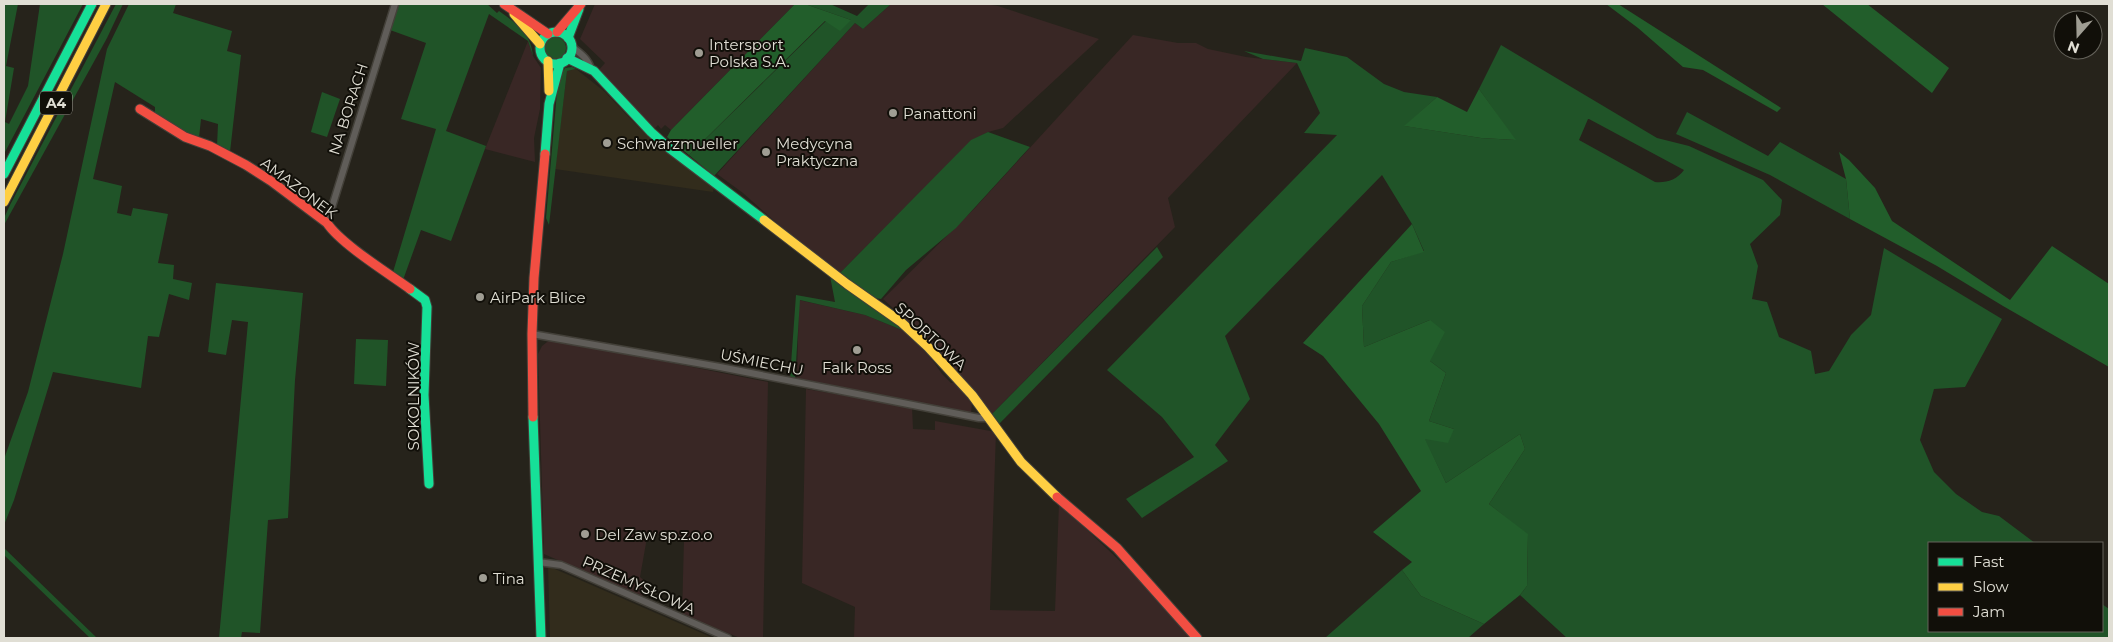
<svg xmlns="http://www.w3.org/2000/svg" width="2113" height="642" viewBox="0 0 2113 642" font-family="Montserrat,sans-serif">
  <style>
    .commercial { fill: #322c1c }
    .industrial { fill: #392725 }
    .green { fill: #205428; fill-rule: evenodd }
    .forest { fill: #225e2b }
    .lines { fill: none; stroke-linecap: round; stroke-linejoin: round }
    .street-casing { stroke: #434039; stroke-width: 9 }
    .fast-casing { stroke: #434039; stroke-width: 11 }
    .slow-casing { stroke: #434039; stroke-width: 11 }
    .jam-casing { stroke: #434039; stroke-width: 11 }
    .street { stroke: #605d59; stroke-width: 6 }
    .fast { stroke: #16e098; stroke-width: 9 }
    .slow { stroke: #ffcf43; stroke-width: 9 }
    .jam { stroke: #f24e42; stroke-width: 9 }
    .poi-dot { fill: #9f9d93; stroke: #110f09; stroke-width: 2 }
    .labels { text-anchor: middle; dominant-baseline: central; stroke-width: 4; stroke-linejoin: round; paint-order: stroke }
    .shield { fill: #110f09; stroke: #a2a097; stroke-width: 1 }
    .shield-label { font-size: 14px; font-weight: bold; fill: #e0ded4 }
    .poi-label { font-size: 15px; fill: #e0ded4; stroke: #110f09; text-anchor: start }
    .street-label { font-size: 15px; fill: #e0ded4; stroke: #110f09 }
  </style>
  <rect width="100%" height="100%" fill="#26231b"/>
  <g class="commercial">
    <path d="M 576,69 L 605,92 L 640,129 L 714,187 L 713,192 L 555,169 L 567,71 Z"/>
    <path d="M 548,566 L 713,638 L 550,638 Z"/>
  </g>
  <g class="industrial">
    <path d="M 595,4 L 795,4 L 671,130 L 665,125 L 661,129 L 658,125 L 655,128 L 598,71 L 605,63 L 580,39 Z"/>
    <path d="M 891,4 L 985,4 L 998,6 L 1099,39 L 1003,128 L 988,132 L 971,141 L 840,273 L 789,234 L 743,193 L 717,174 L 855,23 L 863,29 Z"/>
    <path d="M 1133,35 L 1178,43 L 1196,43 L 1208,49 L 1246,57 L 1297,63 L 1168,198 L 1175,227 L 991,415 L 938,349 L 883,299 L 974,209 Z"/>
    <path d="M 528,41 L 533,56 L 541,68 L 540,109 L 534,138 L 535,162 L 485,149 Z"/>
    <path d="M 799,300 L 865,315 L 907,332 L 933,361 L 942,374 L 951,383 L 956,382 L 972,403 L 971,413 L 797,378 Z"/>
    <path d="M 551,339 L 768,382 L 763,638 L 740,638 L 682,615 L 684,540 L 648,532 L 640,577 L 648,584 L 642,597 L 544,554 L 538,354 L 542,346 Z"/>
    <path d="M 806,389 L 912,407 L 913,429 L 935,430 L 935,421 L 996,432 L 990,610 L 1055,611 L 1059,503 L 1169,608 L 1193,638 L 854,638 L 855,607 L 802,583 Z"/>
  </g>
  <g class="green">
    <path d="M 5,4 L 18,4 L 6,66 L 14,68 L 5,122 L 9,124 L 28,86 L 40,4 L 83,4 L 4,154 Z"/>
    <path d="M 116,4 L 123,4 L 107,38 L 4,225 L 4,218 L 10,205 Z"/>
    <path d="M 129,4 L 176,4 L 173,13 L 232,31 L 227,51 L 241,55 L 230,152 L 217,146 L 218,124 L 201,119 L 199,138 L 187,134 L 155,115 L 155,107 L 115,82 L 93,179 L 122,186 L 117,213 L 131,216 L 133,208 L 168,214 L 158,263 L 174,265 L 173,279 L 192,283 L 189,300 L 169,294 L 159,337 L 148,336 L 141,388 L 53,372 L 14,500 L 4,525 L 4,459 L 28,392 L 63,254 L 107,49 Z"/>
    <path d="M 399,4 L 487,4 L 497,13 L 499,11 C 517,24 531,33 533,56 L 528,41 L 489,14 L 446,131 L 486,146 L 451,241 L 421,230 L 403,280 L 393,272 L 436,129 L 401,119 L 426,43 L 390,30 Z"/>
    <path d="M 805,4 L 830,4 L 857,16 L 869,4 L 891,4 L 863,29 L 855,23 L 714,176 L 689,155 L 826,21 L 851,20 Z"/>
    <circle cx="555" cy="48" r="11"/>
    <path d="M 1501,45 L 1657,138 L 1689,146 L 1763,180 L 1782,200 L 1780,215 L 1750,244 L 1758,266 L 1752,299 L 1767,302 L 1779,337 L 1811,351 L 1815,374 L 1829,371 L 1851,335 L 1871,315 L 1884,248 L 2002,319 L 1965,387 L 1934,389 L 1920,440 L 1934,472 L 1956,494 L 1982,512 L 1999,516 L 2035,543 L 1929,543 L 1929,631 L 2102,631 L 2102,604 L 2109,609 L 2109,638 L 1567,638 L 1520,595 L 1527,586 L 1528,535 L 1489,504 L 1525,449 L 1520,434 L 1446,483 L 1424,438 L 1454,429 L 1429,421 L 1446,373 L 1430,361 L 1430,320 L 1364,347 L 1362,306 L 1391,262 L 1424,251 L 1412,224 L 1382,175 L 1225,336 L 1250,399 L 1215,445 L 1228,461 L 1142,518 L 1126,499 L 1194,457 L 1162,417 L 1107,370 L 1337,135 L 1304,133 L 1320,113 L 1297,63 L 1263,59 L 1244,51 L 1301,61 L 1305,48 L 1347,57 L 1384,84 L 1404,92 L 1437,97 L 1405,126 L 1481,138 L 1515,140 L 1479,89 ZM 1588,119 L 1589,119 L 1684,170 C 1677,180 1666,183 1655,182 L 1579,140 Z"/>
    <path d="M 572,67 L 576,69 L 567,71 L 549,225 L 546,218 L 557,92 L 562,73 L 565,68 Z"/>
    <path d="M 322,92 L 340,99 L 327,137 L 311,132 Z"/>
    <path d="M 1687,112 L 1768,156 L 1780,142 L 1846,179 L 1850,219 L 1770,175 L 1676,134 Z"/>
    <path d="M 988,132 L 1030,147 L 956,228 L 906,270 L 881,299 L 874,298 L 840,273 L 971,140 Z"/>
    <path d="M 1157,247 L 1163,257 L 999,424 L 991,415 Z"/>
    <path d="M 830,276 L 907,332 L 865,315 L 800,300 L 795,378 L 790,378 L 796,295 L 835,302 Z"/>
    <path d="M 216,283 L 303,293 L 295,380 L 288,518 L 268,520 L 260,633 L 242,632 L 241,638 L 219,638 L 248,322 L 232,320 L 226,355 L 208,352 Z"/>
    <path d="M 356,339 L 388,340 L 386,386 L 354,384 Z"/>
    <path d="M 4,548 L 97,638 L 90,638 L 4,555 Z"/>
    <path d="M 1402,570 L 1421,596 L 1484,624 L 1468,638 L 1325,638 Z"/>
  </g>
  <g class="forest">
    <path d="M 795,4 L 805,4 L 851,20 L 840,31 L 825,21 L 689,155 L 667,137 L 671,130 Z"/>
    <path d="M 1606,4 L 1618,4 L 1781,108 L 1777,112 L 1703,70 L 1683,67 L 1638,28 Z"/>
    <path d="M 1822,4 L 1867,4 L 1949,68 L 1932,93 Z"/>
    <path d="M 1479,89 L 1516,140 L 1481,138 L 1404,126 L 1437,97 L 1467,112 Z"/>
    <path d="M 1839,152 L 1849,160 L 1875,188 L 1892,221 L 2010,300 L 2052,246 L 2109,284 L 2109,367 L 2003,306 L 1937,266 L 1850,219 L 1846,179 Z"/>
    <path d="M 1412,224 L 1424,252 L 1391,262 L 1362,306 L 1364,347 L 1430,320 L 1445,332 L 1430,361 L 1446,373 L 1429,421 L 1454,429 L 1448,443 L 1425,439 L 1446,483 L 1520,434 L 1525,449 L 1489,504 L 1528,534 L 1527,586 L 1520,595 L 1484,624 L 1421,596 L 1402,570 L 1412,562 L 1373,532 L 1421,491 L 1379,424 L 1323,356 L 1303,343 Z"/>
  </g>
  <g class="lines">
    <defs>
      <g id="street">
        <path d="M 571,46 C 580,53 588,58 591,69"/>
        <path d="M 327,223 L 395,4"/>
        <path d="M 532,334 L 720,367 L 979,418 L 987,418"/>
        <path d="M 538,562 L 561,565 L 728,638"/>
      </g>
      <g id="fast">
        <circle cx="556" cy="48" r="16"/>
        <path d="M 568,38 L 579,9"/>
        <path d="M 567,58 L 594,71 L 651,132 L 669,148 L 764,220"/>
        <path d="M 545,154 L 549,104 L 560,63"/>
        <path d="M 4,174 L 92,4"/>
        <path d="M 410,289 L 425,300 L 427,307 L 424,395 L 429,484"/>
        <path d="M 533,417 L 541,638"/>
      </g>
      <g id="slow">
        <path d="M 514,14 L 540,44"/>
        <path d="M 548,61 L 549,91"/>
        <path d="M 4,202 L 106,4"/>
        <path d="M 764,220 L 847,284 L 901,322 L 928,347 L 972,395 L 1021,462 L 1057,497"/>
      </g>
      <g id="jam">
        <path d="M 504,4 L 548,34"/>
        <path d="M 557,32 L 581,4"/>
        <path d="M 140,109 L 185,137 L 210,146 L 246,165 L 271,181 L 327,223 C 341,244 388,273 410,289"/>
        <path d="M 533,417 L 532,334 L 534,278 L 545,154"/>
        <path d="M 1057,497 L 1117,548 L 1197,638"/>
      </g>
    </defs>
    <use href="#street" class="street-casing"/>
    <use href="#fast" class="fast-casing"/>
    <use href="#slow" class="slow-casing"/>
    <use href="#jam" class="jam-casing"/>
    <use href="#street" class="street"/>
    <use href="#fast" class="fast"/>
    <use href="#slow" class="slow"/>
    <use href="#jam" class="jam"/>
  </g>
  <g class="poi-dot">
    <circle cx="699" cy="53" r="5"/>
    <circle cx="893" cy="113" r="5"/>
    <circle cx="607" cy="143" r="5"/>
    <circle cx="766" cy="152" r="5"/>
    <circle cx="480" cy="297" r="5"/>
    <circle cx="857" cy="350" r="5"/>
    <circle cx="585" cy="534" r="5"/>
    <circle cx="483" cy="578" r="5"/>
  </g>
  <g class="labels">
    <rect class="shield" x="40" y="91.5" width="32" height="23" rx="4"/>
    <g class="shield-label">
      <text x="56" y="103">A4</text>
    </g>
    <g class="poi-label">
      <text x="709" y="44">Intersport<tspan x="709" dy="17">Polska S.A.</tspan></text>
      <text x="903" y="113">Panattoni</text>
      <text x="617" y="143">Schwarzmueller</text>
      <text x="776" y="143">Medycyna<tspan x="776" dy="17">Praktyczna</tspan></text>
      <text x="490" y="297">AirPark Blice</text>
      <text x="857" y="367" text-anchor="middle">Falk Ross</text>
      <text x="595" y="534">Del Zaw sp.z.o.o</text>
      <text x="493" y="578">Tina</text>
    </g>
    <g class="street-label">
      <text transform="translate(348 109) rotate(-72)">NA BORACH</text>
      <text transform="translate(299 188) rotate(37)">AMAZONEK</text>
      <text transform="translate(931 336) rotate(43)">SPORTOWA</text>
      <text transform="translate(762 362) rotate(11)">UŚMIECHU</text>
      <text transform="translate(413 396) rotate(-90)">SOKOLNIKÓW</text>
      <text transform="translate(639 585) rotate(24)">PRZEMYSŁOWA</text>
    </g>
  </g>
  <rect width="2113" height="642" fill="none" stroke="#e0ded4" stroke-width="10"/>
  <rect x="1928" y="542" width="175" height="90" fill="#110f09" stroke="#64625a"/>
  <rect x="1938" y="558" width="25" height="8" fill="#16e098" stroke="#64625a"/>
  <text x="1973" y="567" font-size="15" fill="#e0ded4">Fast</text>
  <rect x="1938" y="583" width="25" height="8" fill="#ffcf43" stroke="#64625a"/>
  <text x="1973" y="592" font-size="15" fill="#e0ded4">Slow</text>
  <rect x="1938" y="608" width="25" height="8" fill="#f24e42" stroke="#64625a"/>
  <text x="1973" y="617" font-size="15" fill="#e0ded4">Jam</text>
  <g transform="translate(2078 35) rotate(200)"><circle r="24" fill="#110f09" stroke="#64625a"/>
  <path d="M0-4L9 19L0 12L-9 19Z" fill="#9f9d93"/>
  <text y="-8" font-size="14" font-weight="bold" text-anchor="middle" fill="#e0ded4">N</text>
  </g>
</svg>
